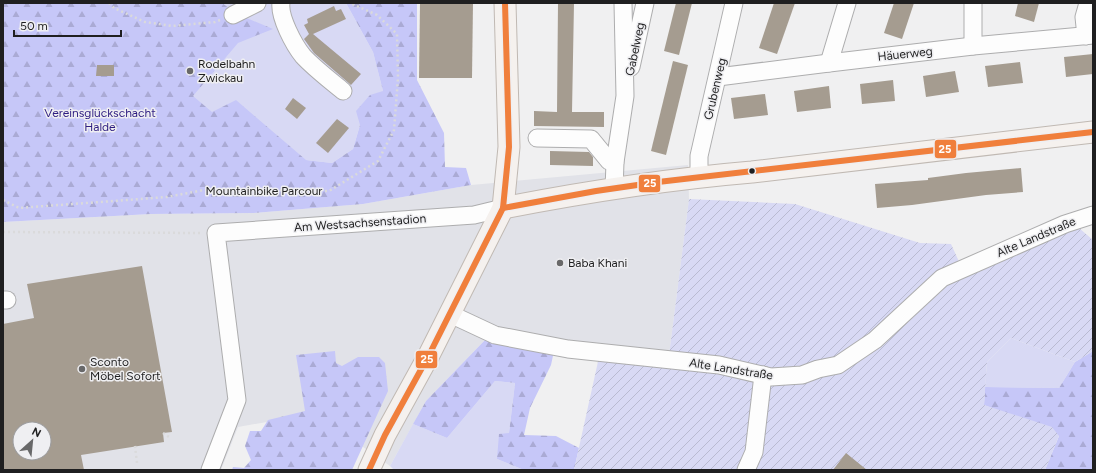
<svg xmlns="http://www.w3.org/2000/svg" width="1096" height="473" viewBox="0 0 1096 473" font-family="Figtree,sans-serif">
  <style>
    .built { fill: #e1e2e8; fill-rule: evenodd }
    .green { fill: #d8d9f4 }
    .forest { fill: url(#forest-firs) }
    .garden { fill: url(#garden-furrows) }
    .building { fill: #a59c90; fill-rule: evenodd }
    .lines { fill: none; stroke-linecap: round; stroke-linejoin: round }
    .minor-casing { stroke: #adadae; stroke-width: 19 }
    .major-casing { stroke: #c0b9b3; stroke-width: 23 }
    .path { stroke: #dadadb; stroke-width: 2.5; stroke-dasharray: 2 3; stroke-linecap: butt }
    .minor { stroke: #fdfdfd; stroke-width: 17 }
    .major { stroke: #f5f1ee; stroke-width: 21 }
    .bus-1-casing { stroke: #efeff2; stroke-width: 9 }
    .bus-1 { stroke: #f07f3c; stroke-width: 6 }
    .poi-dot { fill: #686869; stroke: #efeff2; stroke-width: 1.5 }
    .bus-dot { fill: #1f1f20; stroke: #efeff2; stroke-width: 1.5 }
    .labels { text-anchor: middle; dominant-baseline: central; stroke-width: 3; stroke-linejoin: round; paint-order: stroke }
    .street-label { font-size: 12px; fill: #1f1f20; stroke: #efeff2 }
    .poi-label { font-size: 12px; fill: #1f1f20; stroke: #efeff2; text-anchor: start }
    .park-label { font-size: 12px; fill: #2e1d81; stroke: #efeff2 }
    .line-badge { stroke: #efeff2; stroke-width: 1.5 }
    .badge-label { font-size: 11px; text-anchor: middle; font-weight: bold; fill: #fff }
  </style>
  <defs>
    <pattern id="forest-firs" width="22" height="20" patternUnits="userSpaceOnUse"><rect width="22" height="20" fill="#c6c7f8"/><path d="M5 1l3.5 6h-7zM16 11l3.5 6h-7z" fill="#aaaad4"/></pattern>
    <pattern id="garden-furrows" width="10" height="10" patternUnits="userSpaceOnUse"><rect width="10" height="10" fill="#d8d9f4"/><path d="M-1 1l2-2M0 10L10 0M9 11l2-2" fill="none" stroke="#b9bad1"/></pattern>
  </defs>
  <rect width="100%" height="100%" fill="#f0f0f1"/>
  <path class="built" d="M 688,165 L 689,199 L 668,363 L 485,340 L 426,401 L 390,466 L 363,447 L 306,415 L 238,427 L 221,470 L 3,470 L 3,222 L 151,214 L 254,213 L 363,204 L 471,185 ZM 20,429 L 44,429 L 44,453 L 20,453 Z"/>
  <g class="green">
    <path d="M 3,3 L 346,3 L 373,52 L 383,91 L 360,125 L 353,149 L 332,163 L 306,160 L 125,161 Z"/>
    <path d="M 1011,338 L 1075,362 L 1059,388 L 985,387 L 987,362 Z"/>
    <path d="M 495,381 L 515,383 L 509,433 L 497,459 L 524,470 L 394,470 L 390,466 L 413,424 L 447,438 Z"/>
  </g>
  <g class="forest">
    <path d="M 3,3 L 222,3 L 237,14 L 273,29 L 238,43 L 193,96 L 212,112 L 236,100 L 306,160 L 332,163 L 353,149 L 360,125 L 356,111 L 370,95 L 383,91 L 373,52 L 346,3 L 417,3 L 417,80 L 444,133 L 445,167 L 466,168 L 471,185 L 363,204 L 254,213 L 151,214 L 3,222 Z"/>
    <path d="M 485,340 L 554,351 L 551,365 L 530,408 L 524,435 L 556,436 L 579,448 L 574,470 L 524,470 L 497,459 L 499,434 L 509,433 L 515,383 L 495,381 L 447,438 L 413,424 L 426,401 Z"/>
    <path d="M 335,351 L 336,363 L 342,366 L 358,357 L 379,357 L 385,363 L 388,391 L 352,470 L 232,470 L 233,467 L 244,468 L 251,460 L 245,446 L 250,431 L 261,431 L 268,420 L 305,411 L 296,355 Z"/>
    <path d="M 1093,351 L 1093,470 L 1045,470 L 1059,436 L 984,405 L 985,387 L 1059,388 L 1075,362 Z"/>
  </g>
  <path class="garden" d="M 689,199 L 795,204 L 920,243 L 951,244 L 966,277 L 992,263 L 1079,228 L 1093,240 L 1093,351 L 1075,362 L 1011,338 L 987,362 L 984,405 L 1052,427 L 1059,436 L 1045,470 L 574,470 L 599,357 L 668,363 Z"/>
  <g class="building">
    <path d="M 420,3 L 473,3 L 472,78 L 419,78 Z"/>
    <path d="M 558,3 L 574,3 L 572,112 L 604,112 L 604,127 L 534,126 L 534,111 L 557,112 Z"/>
    <path d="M 676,3 L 692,3 L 679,55 L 664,51 Z"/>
    <path d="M 774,3 L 795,3 L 777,54 L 759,48 Z"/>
    <path d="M 894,3 L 914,3 L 902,39 L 884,33 Z"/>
    <path d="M 1018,3 L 1039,3 L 1034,22 L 1015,16 Z"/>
    <path d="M 334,6 L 336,11 L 341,9 L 346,19 L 313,34 L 361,74 L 351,85 L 314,53 L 304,39 L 309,34 L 304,25 L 308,23 L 307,19 Z"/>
    <path d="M 1093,54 L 1093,74 L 1066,77 L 1064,57 Z"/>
    <path d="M 673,61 L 688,65 L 666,155 L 651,151 Z"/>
    <path d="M 1020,62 L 1023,83 L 988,87 L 985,66 Z"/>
    <path d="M 97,65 L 114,65 L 114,76 L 96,76 Z"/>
    <path d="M 955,71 L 959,92 L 926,97 L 923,76 Z"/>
    <path d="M 893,80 L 895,101 L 862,104 L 860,84 Z"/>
    <path d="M 829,86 L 831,108 L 797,112 L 794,91 Z"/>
    <path d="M 765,94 L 768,115 L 734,119 L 731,98 Z"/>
    <path d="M 293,98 L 306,108 L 297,119 L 285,109 Z"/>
    <path d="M 337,119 L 349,128 L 328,153 L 316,143 Z"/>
    <path d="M 550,151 L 589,152 L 593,157 L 593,166 L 550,165 Z"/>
    <path d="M 1021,168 L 1023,192 L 986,195 L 912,205 L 877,208 L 875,184 L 928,180 L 928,178 L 966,173 Z"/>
    <path d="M 142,266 L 172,432 L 163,433 L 164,442 L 81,455 L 84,470 L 3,470 L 3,324 L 34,318 L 27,284 ZM 20,429 L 44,429 L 44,453 L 20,453 Z"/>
    <path d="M 846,453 L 867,470 L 833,470 Z"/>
  </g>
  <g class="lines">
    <defs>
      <g id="minor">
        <path d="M 281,3 C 279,17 294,45 303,56 C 314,68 331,81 343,91"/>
        <path d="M 233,15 L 257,3"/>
        <path d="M 1086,36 L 1084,17 L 1088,3"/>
        <path d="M 973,46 L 973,3"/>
        <path d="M 829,63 L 847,3"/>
        <path d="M 631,67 L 645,3"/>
        <path d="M 718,77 L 829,63 L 973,46 L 1093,35"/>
        <path d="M 537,138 L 591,139 L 609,161 L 615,162"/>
        <path d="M 699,176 L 699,156 L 734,3"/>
        <path d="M 614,190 L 615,162 L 625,96 L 623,3"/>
        <path d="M 3,300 L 7,300"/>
        <path d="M 450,314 L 495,335 L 568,349 L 719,365 L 771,377 L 802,375 L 818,369 L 838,365 L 875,340 L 942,278 L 1065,224 L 1093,215"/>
        <path d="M 210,470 L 237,400 L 216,233 L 474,215 L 503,208"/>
        <path d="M 746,470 L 754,452 L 763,375"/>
      </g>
      <g id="major">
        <path d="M 503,208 C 585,192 669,179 752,172 L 1093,132"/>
        <path d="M 369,470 L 385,435 L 429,355 L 503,208 L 509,147 L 505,3"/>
      </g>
    </defs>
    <use href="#minor" class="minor-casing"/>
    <use href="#major" class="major-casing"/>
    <g class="path">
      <path d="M 109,3 L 114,8 L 145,22 L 172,26 L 215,22 L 220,20"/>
      <path d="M 3,200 L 19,208 L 167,197 L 204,190 L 236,189 L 329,191 L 378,161 L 394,130 L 398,78 L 397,34 L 377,15 L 350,3"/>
      <path d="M 3,232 L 202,233"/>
      <path d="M 163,433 L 169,437"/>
      <path d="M 135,446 L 137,463"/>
    </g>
    <use href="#minor" class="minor"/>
    <use href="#major" class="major"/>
    <defs>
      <g id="bus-1">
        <path d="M 503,208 L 596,191 L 658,182 L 1093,132"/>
        <path d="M 369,470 L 385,435 L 429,355 L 503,208 L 509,147 L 505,3"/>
      </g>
    </defs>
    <use href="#bus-1" class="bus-1-casing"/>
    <use href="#bus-1" class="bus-1"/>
  </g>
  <g class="poi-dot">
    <circle cx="190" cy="71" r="4"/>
    <circle cx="560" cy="263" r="4"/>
    <circle cx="82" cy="369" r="4"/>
  </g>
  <circle class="bus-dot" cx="752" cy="171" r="3.5"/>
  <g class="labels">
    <g class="street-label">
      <text transform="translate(635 49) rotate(-78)">Gabelweg</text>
      <text transform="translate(905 54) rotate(-6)">Häuerweg</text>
      <text transform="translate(715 89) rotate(-77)">Grubenweg</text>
      <text x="264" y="191">Mountainbike Parcour</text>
      <text transform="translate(360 223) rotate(-4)">Am Westsachsenstadion</text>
      <text transform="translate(1036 237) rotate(-23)">Alte Landstraße</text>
      <text transform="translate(731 369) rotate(9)">Alte Landstraße</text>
    </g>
    <g class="poi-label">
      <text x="198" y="64">Rodelbahn<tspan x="198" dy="14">Zwickau</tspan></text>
      <text x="568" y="263">Baba Khani</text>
      <text x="90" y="362">Sconto<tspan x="90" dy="14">Möbel Sofort</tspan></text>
    </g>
    <g class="park-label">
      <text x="100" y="113">Vereinsglückschacht<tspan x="100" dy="14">Halde</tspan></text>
    </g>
  </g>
  <g class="line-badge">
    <rect x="934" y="139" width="23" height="20" rx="4" fill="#f07f3c"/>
    <rect x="638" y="174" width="23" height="19" rx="4" fill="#f07f3c"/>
    <rect x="415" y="350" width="23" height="19" rx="4" fill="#f07f3c"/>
  </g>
  <g class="badge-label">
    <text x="945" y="153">25</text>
    <text x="650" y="187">25</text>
    <text x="427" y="363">25</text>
  </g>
  <rect width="1096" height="473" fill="none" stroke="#1f1f20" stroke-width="8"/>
  <g transform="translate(32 441) rotate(27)"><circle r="19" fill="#efeff2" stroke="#9c9c9e"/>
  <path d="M0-3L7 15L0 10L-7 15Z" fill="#686869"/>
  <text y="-6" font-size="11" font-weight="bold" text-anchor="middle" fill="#1f1f20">N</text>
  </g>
  <path d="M14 30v6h107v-6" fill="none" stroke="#1f1f20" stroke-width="2"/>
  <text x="20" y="30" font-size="12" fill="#1f1f20" stroke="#efeff2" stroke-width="3" paint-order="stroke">50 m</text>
</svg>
